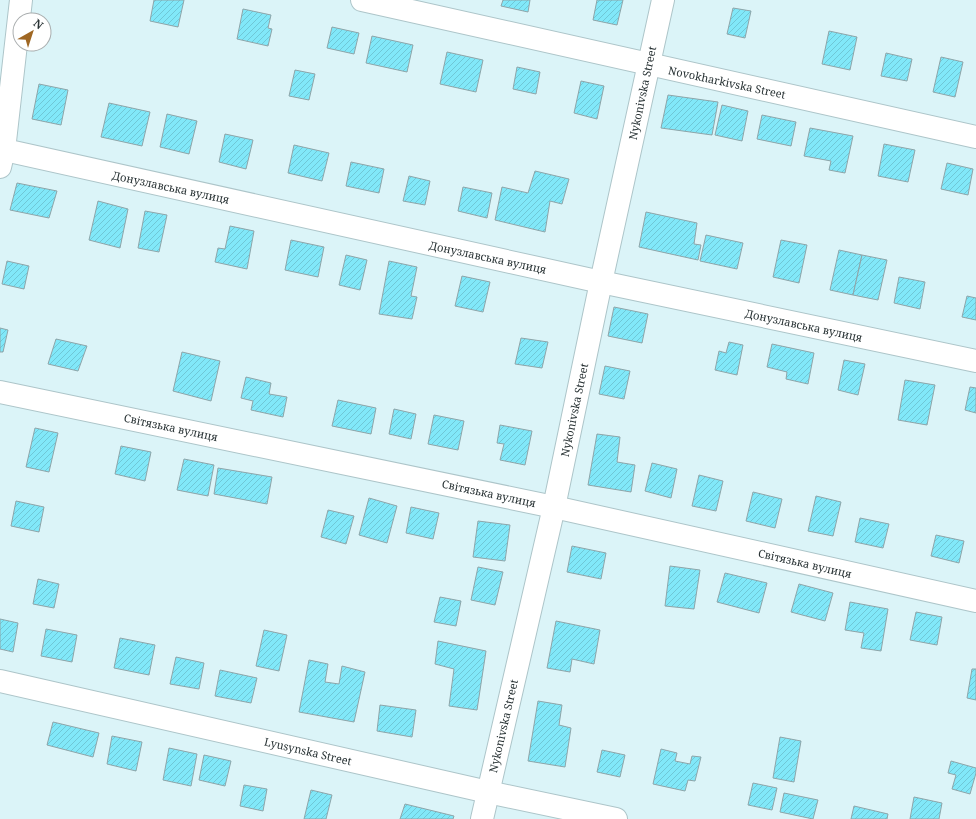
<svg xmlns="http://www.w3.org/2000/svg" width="976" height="819" viewBox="0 0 976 819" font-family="'Noto Serif',serif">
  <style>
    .building { fill: url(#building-hatch); stroke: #8ea5a9 }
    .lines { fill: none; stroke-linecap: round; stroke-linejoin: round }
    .minor-casing { stroke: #adc5c9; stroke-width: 24 }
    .minor { stroke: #fff; stroke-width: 22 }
    .labels { text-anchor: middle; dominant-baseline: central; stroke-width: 4; stroke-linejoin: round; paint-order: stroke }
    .street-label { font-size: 11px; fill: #293335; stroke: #fff }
  </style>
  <defs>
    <pattern id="building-hatch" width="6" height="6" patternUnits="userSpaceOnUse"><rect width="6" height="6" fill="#81e8f9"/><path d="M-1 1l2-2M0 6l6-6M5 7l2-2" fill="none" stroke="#6fc7d6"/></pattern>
  </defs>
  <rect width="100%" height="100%" fill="#dbf4f8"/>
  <g class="building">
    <path d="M 154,0 L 184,0 L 178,27 L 150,21 Z"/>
    <path d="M 503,0 L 530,0 L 528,12 L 501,6 Z"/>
    <path d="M 597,0 L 623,0 L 617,25 L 593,20 Z"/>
    <path d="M 733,8 L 751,11 L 745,38 L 727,34 Z"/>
    <path d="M 243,9 L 271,15 L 268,28 L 272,29 L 268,46 L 237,39 Z"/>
    <path d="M 332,27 L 359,33 L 354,54 L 327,48 Z"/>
    <path d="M 829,31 L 857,37 L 850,70 L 822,64 Z"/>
    <path d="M 372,36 L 413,45 L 407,72 L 366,63 Z"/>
    <path d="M 447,52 L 483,60 L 476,92 L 440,84 Z"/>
    <path d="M 886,53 L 912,59 L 907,81 L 881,76 Z"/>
    <path d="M 941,57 L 963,62 L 955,97 L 933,92 Z"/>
    <path d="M 517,67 L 540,72 L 536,94 L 513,89 Z"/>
    <path d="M 295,70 L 315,74 L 309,100 L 289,96 Z"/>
    <path d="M 581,81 L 604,86 L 597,119 L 574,113 Z"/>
    <path d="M 39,84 L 68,90 L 61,125 L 32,119 Z"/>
    <path d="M 668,95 L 718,102 L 712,135 L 661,128 Z"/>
    <path d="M 109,103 L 150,112 L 142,146 L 101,137 Z"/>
    <path d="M 722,105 L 748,111 L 742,141 L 715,135 Z"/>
    <path d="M 167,114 L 197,121 L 189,154 L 160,147 Z"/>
    <path d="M 762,115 L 796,122 L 791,146 L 757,139 Z"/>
    <path d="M 810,128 L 853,136 L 845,173 L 829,170 L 831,161 L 804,156 Z"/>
    <path d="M 225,134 L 253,140 L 246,169 L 219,162 Z"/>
    <path d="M 884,144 L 915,150 L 908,182 L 878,176 Z"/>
    <path d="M 294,145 L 329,153 L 322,181 L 288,173 Z"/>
    <path d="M 351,162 L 384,169 L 379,193 L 346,186 Z"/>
    <path d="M 947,163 L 973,169 L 968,195 L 941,189 Z"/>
    <path d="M 535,171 L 569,179 L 562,204 L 550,201 L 545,232 L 495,220 L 502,187 L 528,193 Z"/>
    <path d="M 409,176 L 430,181 L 425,205 L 403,201 Z"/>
    <path d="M 17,183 L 57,191 L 49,218 L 10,210 Z"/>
    <path d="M 463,187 L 492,193 L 487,218 L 458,211 Z"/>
    <path d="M 98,201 L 128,209 L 120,248 L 89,240 Z"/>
    <path d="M 145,211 L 167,215 L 159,252 L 138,248 Z"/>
    <path d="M 646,212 L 697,223 L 694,244 L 701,245 L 698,260 L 639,247 Z"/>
    <path d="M 230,226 L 254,231 L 247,269 L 215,262 L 218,248 L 225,249 Z"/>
    <path d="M 706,235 L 743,243 L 737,269 L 700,261 Z"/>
    <path d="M 291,240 L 324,247 L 318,277 L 285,270 Z"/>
    <path d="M 781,240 L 807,245 L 799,283 L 773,277 Z"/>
    <path d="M 839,250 L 862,255 L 853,295 L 830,290 Z"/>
    <path d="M 346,255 L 367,260 L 360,290 L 339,285 Z"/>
    <path d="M 862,255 L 887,260 L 878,300 L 853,295 Z"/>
    <path d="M 7,261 L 29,266 L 24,289 L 2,284 Z"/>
    <path d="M 389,261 L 417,267 L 411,296 L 417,297 L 412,319 L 379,314 Z"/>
    <path d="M 462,276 L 490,282 L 483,312 L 455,306 Z"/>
    <path d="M 899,277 L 925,282 L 920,309 L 894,303 Z"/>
    <path d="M 967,296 L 976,298 L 976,320 L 962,317 Z"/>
    <path d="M 614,307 L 648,314 L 642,343 L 608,336 Z"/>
    <path d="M 0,328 L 8,330 L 3,352 L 0,352 Z"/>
    <path d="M 521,338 L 548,342 L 542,368 L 515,364 Z"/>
    <path d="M 56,339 L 87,346 L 78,371 L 48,364 Z"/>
    <path d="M 729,342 L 743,345 L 737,375 L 715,370 L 719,351 L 726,353 Z"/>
    <path d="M 772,344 L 814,353 L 808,384 L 786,379 L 787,372 L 767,367 Z"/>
    <path d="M 182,352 L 220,361 L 211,401 L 173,391 Z"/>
    <path d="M 844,360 L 865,364 L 858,395 L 838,390 Z"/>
    <path d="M 605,366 L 630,371 L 624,399 L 599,394 Z"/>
    <path d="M 246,377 L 271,383 L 269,394 L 287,397 L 283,417 L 251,410 L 253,401 L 241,398 Z"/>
    <path d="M 905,380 L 935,385 L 927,425 L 898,420 Z"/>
    <path d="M 970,387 L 976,388 L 976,413 L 965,410 Z"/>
    <path d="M 338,400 L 376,408 L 371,434 L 332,426 Z"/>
    <path d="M 394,409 L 416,414 L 411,439 L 389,434 Z"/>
    <path d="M 434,415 L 464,421 L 458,450 L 428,444 Z"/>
    <path d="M 500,425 L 532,431 L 525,465 L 500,460 L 504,444 L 497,443 Z"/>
    <path d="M 35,428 L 58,433 L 49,472 L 26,467 Z"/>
    <path d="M 597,434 L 620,437 L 617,462 L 635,465 L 631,492 L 588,485 Z"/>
    <path d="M 121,446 L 151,452 L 145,481 L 115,474 Z"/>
    <path d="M 184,459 L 214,465 L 208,496 L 177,490 Z"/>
    <path d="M 652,463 L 677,469 L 671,498 L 645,491 Z"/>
    <path d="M 218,468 L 272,477 L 267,504 L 214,494 Z"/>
    <path d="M 699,475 L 723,481 L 716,511 L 692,506 Z"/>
    <path d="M 753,492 L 782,499 L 775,528 L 746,521 Z"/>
    <path d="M 816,496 L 841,502 L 833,536 L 808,531 Z"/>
    <path d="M 369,498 L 397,506 L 387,543 L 359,535 Z"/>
    <path d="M 16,501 L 44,507 L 39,532 L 11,526 Z"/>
    <path d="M 411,507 L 439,513 L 433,539 L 406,533 Z"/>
    <path d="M 328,510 L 354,516 L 346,544 L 321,537 Z"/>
    <path d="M 860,518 L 889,524 L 883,548 L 855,542 Z"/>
    <path d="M 478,521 L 510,525 L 505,561 L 473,557 Z"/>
    <path d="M 936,535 L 964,541 L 959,563 L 931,556 Z"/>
    <path d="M 572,546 L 606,553 L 601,579 L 567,572 Z"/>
    <path d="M 670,566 L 700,570 L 694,609 L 665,606 Z"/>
    <path d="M 478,567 L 503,572 L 495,605 L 471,600 Z"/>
    <path d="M 725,573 L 767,583 L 759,613 L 717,602 Z"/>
    <path d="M 38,579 L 59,584 L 54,608 L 33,604 Z"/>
    <path d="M 799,584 L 833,593 L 825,621 L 791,612 Z"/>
    <path d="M 440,597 L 461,601 L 456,626 L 434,622 Z"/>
    <path d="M 850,602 L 888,609 L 881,651 L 861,648 L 864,633 L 845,630 Z"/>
    <path d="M 916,612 L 942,617 L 937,645 L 910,640 Z"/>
    <path d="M 0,619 L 18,623 L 13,652 L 0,649 Z"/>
    <path d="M 556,621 L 600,630 L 594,664 L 572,659 L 570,672 L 547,668 Z"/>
    <path d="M 46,629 L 77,635 L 72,662 L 41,656 Z"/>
    <path d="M 264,630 L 287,635 L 279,671 L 256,666 Z"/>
    <path d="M 120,638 L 155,645 L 149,675 L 114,668 Z"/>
    <path d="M 438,641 L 486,651 L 477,710 L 449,706 L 454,669 L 435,664 Z"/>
    <path d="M 176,657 L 204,663 L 199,689 L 170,684 Z"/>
    <path d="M 309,660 L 328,664 L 325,682 L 339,684 L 342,666 L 365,672 L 354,722 L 299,712 Z"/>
    <path d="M 972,669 L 976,669 L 976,700 L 967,698 Z"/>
    <path d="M 220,670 L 257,678 L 251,703 L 215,696 Z"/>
    <path d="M 538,701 L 562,705 L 559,725 L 571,728 L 565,767 L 528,761 Z"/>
    <path d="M 380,705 L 416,710 L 412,737 L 377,731 Z"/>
    <path d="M 53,722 L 99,733 L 93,757 L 47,745 Z"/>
    <path d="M 112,736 L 142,742 L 136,771 L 107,764 Z"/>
    <path d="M 780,737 L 801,741 L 794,782 L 773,778 Z"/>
    <path d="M 169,748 L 197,754 L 191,786 L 163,780 Z"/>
    <path d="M 661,749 L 677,753 L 675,761 L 690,764 L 692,756 L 701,757 L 695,781 L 688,780 L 685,791 L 653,784 Z"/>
    <path d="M 602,750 L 625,755 L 620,777 L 597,772 Z"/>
    <path d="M 204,755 L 231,761 L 225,786 L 199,780 Z"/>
    <path d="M 951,761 L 976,768 L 976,773 L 970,794 L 952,789 L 956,775 L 948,773 Z"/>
    <path d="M 753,783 L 777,788 L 772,810 L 748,805 Z"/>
    <path d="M 244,785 L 267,789 L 263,811 L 240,806 Z"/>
    <path d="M 311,790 L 332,795 L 326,819 L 304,819 Z"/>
    <path d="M 784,793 L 818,800 L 813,819 L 780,812 Z"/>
    <path d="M 914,797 L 942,803 L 939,819 L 910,819 Z"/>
    <path d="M 405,804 L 454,816 L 453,819 L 400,819 Z"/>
    <path d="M 854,806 L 888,814 L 887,819 L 851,819 Z"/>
  </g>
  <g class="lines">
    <defs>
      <g id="minor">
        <path d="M 362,0 L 976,137"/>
        <path d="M 0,149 L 601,282 L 976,361"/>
        <path d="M 0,167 L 4,150 L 21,0"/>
        <path d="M 0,392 L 554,507 L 976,601"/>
        <path d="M 0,681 L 488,792 L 616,819"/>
        <path d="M 482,819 L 554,507 L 601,282 L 663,0"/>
      </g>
    </defs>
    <use href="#minor" class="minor-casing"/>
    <use href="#minor" class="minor"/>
  </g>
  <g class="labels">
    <g class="street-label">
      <text transform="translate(727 82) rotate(12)">Novokharkivska Street</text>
      <text transform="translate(642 93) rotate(-78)">Nykonivska Street</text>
      <text transform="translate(171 187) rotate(12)">Донузлавська вулиця</text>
      <text transform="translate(488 257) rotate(12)">Донузлавська вулиця</text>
      <text transform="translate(804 325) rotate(12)">Донузлавська вулиця</text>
      <text transform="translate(574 410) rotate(-78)">Nykonivska Street</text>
      <text transform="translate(171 427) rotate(12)">Світязька вулиця</text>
      <text transform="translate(489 493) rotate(12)">Світязька вулиця</text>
      <text transform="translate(805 563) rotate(13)">Світязька вулиця</text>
      <text transform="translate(503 726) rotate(-77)">Nykonivska Street</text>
      <text transform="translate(308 751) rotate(13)">Lyusynska Street</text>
    </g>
  </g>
  <g transform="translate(32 32) rotate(39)"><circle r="19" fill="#ffffff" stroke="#a9adae"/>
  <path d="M0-3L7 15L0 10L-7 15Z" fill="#9f6723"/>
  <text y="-6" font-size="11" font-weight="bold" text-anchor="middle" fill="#293335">N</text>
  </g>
</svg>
